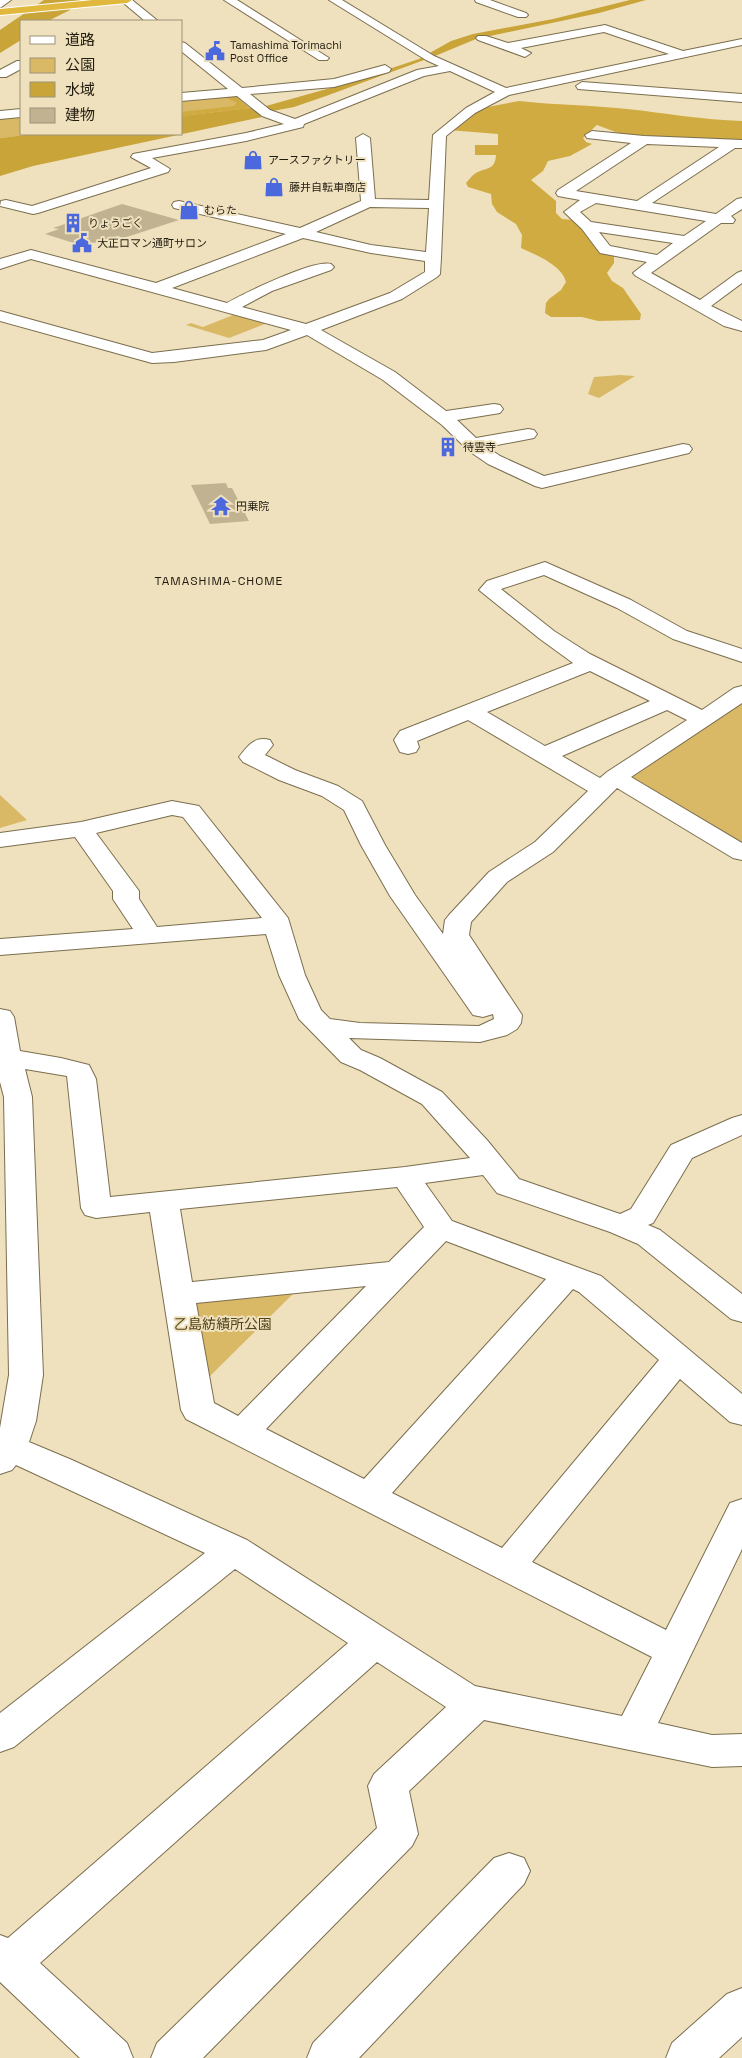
<svg xmlns="http://www.w3.org/2000/svg" width="742" height="2058" viewBox="0 0 742 2058" font-family="'Space Grotesk','Noto Sans JP',sans-serif">
  <style>
    .green { fill: #d9b966 }
    .forest { fill: #d0ab41 }
    .water { fill: #c9a439 }
    .building { fill: #c1b391 }
    .lines { fill: none; stroke-linecap: round; stroke-linejoin: round }
    .minor-casing { stroke: #7b6e4e; stroke-width: 2 }
    .highway-casing { stroke: #fff; stroke-width: 2 }
    .minor { fill: #fff; fill-rule: evenodd }
    .highway { fill: #e1b73c; fill-rule: evenodd }
    .labels { text-anchor: middle; dominant-baseline: central; stroke-width: 4; stroke-linejoin: round; paint-order: stroke }
    .far-poi-label { font-size: 11px; fill: #221c0f; stroke: #efe1be; text-anchor: start }
    .far-neighbourhood-label { font-size: 12px; letter-spacing: 1px; fill: #221c0f; stroke: #efe1be }
    .park-label { font-size: 14px; fill: #534319; stroke: #efe1be }
  </style>
  <rect width="100%" height="100%" fill="#efe1be"/>
  <g class="green">
    <path d="M 233,93 L 250,108 L 181,116 L 181,100 Z"/>
    <path d="M 21,115 L 21,134 L 34,134 L 0,138 L 0,118 Z"/>
    <path d="M 238,313 L 270,322 L 229,338 L 186,325 L 191,323 L 203,327 Z"/>
    <path d="M 620,375 L 635,376 L 599,398 L 588,394 L 594,377 Z"/>
    <path d="M 742,699 L 742,846 L 626,778 Z"/>
    <path d="M 0,795 L 27,820 L 0,828 Z"/>
    <path d="M 301,1286 L 205,1381 L 191,1306 L 202,1298 Z"/>
  </g>
  <g class="forest">
    <path d="M 233,94 L 249,108 L 181,116 L 181,112 L 234,106 L 237,103 L 225,97 Z"/>
    <path d="M 519,101 C 555,105 591,105 627,109 C 665,113 703,120 742,121 L 742,142 L 626,136 L 597,125 L 583,138 L 586,142 L 592,144 L 570,156 L 548,161 L 543,171 L 531,180 L 556,201 L 556,213 L 562,219 L 575,220 L 614,254 L 614,263 L 607,273 L 612,281 L 623,288 L 641,314 L 640,320 L 598,321 L 582,317 L 551,317 L 545,313 L 546,303 L 549,299 L 561,290 L 566,282 C 562,265 536,255 521,248 L 522,235 L 516,224 L 497,212 L 492,204 L 491,194 L 468,187 L 466,183 C 469,180 472,175 476,173 C 486,167 495,171 496,155 L 475,155 L 475,145 L 498,145 L 498,134 L 448,130 L 467,111 Z"/>
  </g>
  <g class="water">
    <path d="M 44,0 L 82,0 L 70,7 L 70,10 L 48,21 L 21,21 L 21,40 L 0,53 L 0,30 Z"/>
    <path d="M 630,0 L 646,0 L 599,13 L 476,39 L 435,56 L 326,96 L 294,107 L 262,113 L 262,117 L 33,166 L 0,176 L 0,138 L 34,134 L 181,134 L 181,116 L 266,106 L 341,85 L 419,59 L 451,41 L 473,34 L 553,19 Z"/>
  </g>
  <g class="building">
    <path d="M 122,204 L 179,220 L 136,234 L 123,238 L 118,236 L 83,246 L 45,234 L 59,229 L 53,228 Z"/>
    <path d="M 226,483 L 228,488 L 232,488 L 249,521 L 210,524 L 191,485 Z"/>
  </g>
  <g class="lines">
    <defs>
      <g id="minor">
        <path d="M 0,0 L 11,0 L 0,8 Z"/>
        <path d="M 120,0 L 132,0 L 158,21 L 145,21 Z"/>
        <path d="M 224,0 L 237,0 L 329,58 L 327,60 L 319,60 Z"/>
        <path d="M 329,0 L 342,0 L 434,56 L 506,88 L 669,54 L 604,32 L 521,48 L 531,53 L 525,57 L 478,40 L 476,38 L 478,36 L 486,36 L 508,43 L 605,25 L 683,51 L 742,39 L 742,45 L 509,95 L 475,113 L 446,136 L 441,258 L 440,274 L 437,277 L 402,299 L 321,330 L 395,372 L 446,411 L 494,404 L 500,405 L 503,409 L 500,413 L 457,420 L 476,438 L 528,429 L 534,430 L 537,434 L 534,438 L 487,447 L 500,456 L 544,476 L 683,444 L 689,445 L 692,449 L 689,453 L 542,488 L 535,486 L 488,464 L 469,451 L 442,425 L 383,380 L 307,335 L 266,350 L 174,362 L 152,363 L 0,321 L 0,311 L 152,353 L 263,340 L 291,330 L 31,259 L 0,269 L 0,259 L 31,250 L 156,283 L 286,234 L 174,208 L 172,205 L 174,202 L 179,201 L 300,228 L 361,201 L 356,138 L 363,134 L 370,138 L 375,199 L 429,200 L 433,135 L 466,108 L 495,92 L 450,71 L 424,76 L 304,124 L 303,127 L 246,141 L 152,158 L 170,169 L 168,172 L 38,213 L 33,214 L 0,206 L 1,201 L 6,200 L 32,206 L 151,168 L 131,157 L 133,154 L 246,133 L 284,124 L 262,116 L 237,96 L 181,101 L 181,93 L 228,89 L 181,51 L 181,42 L 185,43 L 242,88 L 334,79 L 385,65 L 391,69 L 389,72 L 334,87 L 250,94 L 270,110 L 295,119 L 417,70 L 439,66 L 426,60 ZM 370,207 L 429,208 L 426,252 L 371,245 L 316,232 ZM 303,238 L 371,253 L 425,261 L 425,272 L 390,293 L 306,324 L 242,307 L 272,291 L 331,270 L 334,267 L 331,264 C 314,259 245,293 227,303 L 172,288 Z"/>
        <path d="M 475,0 L 490,0 L 526,13 L 528,15 L 526,17 L 518,17 L 476,2 Z"/>
        <path d="M 17,61 L 21,61 L 21,69 L 6,77 L 0,77 L 0,70 Z"/>
        <path d="M 582,82 L 742,94 L 742,102 L 578,89 L 576,86 Z"/>
        <path d="M 21,109 L 21,117 L 0,119 L 0,111 Z"/>
        <path d="M 592,131 L 644,136 L 742,140 L 742,148 L 735,148 L 652,203 L 716,214 L 737,199 L 742,198 L 742,209 L 731,216 L 735,220 L 733,223 L 721,223 L 651,273 L 700,300 L 737,273 L 742,271 L 742,283 L 711,306 L 742,321 L 742,331 L 724,326 L 636,276 L 633,273 L 647,262 L 600,253 L 582,229 L 564,212 L 580,200 L 558,196 L 556,193 L 558,190 L 631,143 L 587,138 L 585,135 ZM 647,144 L 719,147 L 637,201 L 576,191 ZM 596,203 L 706,221 L 684,236 L 591,222 L 580,212 ZM 599,232 L 673,243 L 657,255 L 610,246 Z"/>
        <path d="M 545,562 L 631,600 L 687,631 L 742,649 L 742,662 L 673,639 L 617,608 L 544,575 L 501,589 L 554,631 L 590,654 L 702,710 L 734,688 L 742,686 L 742,703 L 631,777 L 742,843 L 742,860 L 733,858 L 617,788 L 553,852 L 507,882 L 471,922 L 469,935 L 522,1015 L 521,1023 L 517,1029 L 507,1035 L 480,1042 L 349,1038 L 361,1050 L 380,1058 L 442,1092 L 487,1140 L 519,1179 L 620,1214 L 631,1209 L 671,1145 L 732,1118 L 742,1115 L 742,1135 L 692,1158 L 653,1223 L 648,1225 L 660,1230 L 742,1294 L 742,1322 L 731,1319 L 638,1244 L 610,1232 L 497,1193 L 483,1175 L 425,1183 L 452,1221 L 601,1276 L 742,1394 L 742,1425 L 730,1422 L 680,1379 L 532,1562 L 666,1630 L 730,1503 L 742,1499 L 742,1549 L 658,1723 L 712,1735 L 742,1734 L 742,1766 L 712,1767 L 484,1720 L 409,1791 L 418,1834 L 412,1846 L 203,2058 L 151,2058 L 157,2043 L 377,1828 L 368,1786 L 374,1774 L 446,1707 L 377,1662 L 40,1963 L 127,2043 L 133,2058 L 80,2058 L 0,1982 L 0,1935 L 8,1938 L 348,1643 L 235,1569 L 14,1747 L 0,1752 L 0,1713 L 205,1553 L 16,1465 L 12,1470 L 0,1474 L 0,1428 L 9,1375 L 4,1097 L 0,1082 L 0,1009 L 10,1011 L 14,1017 L 20,1051 L 61,1058 L 89,1065 L 96,1079 L 110,1197 L 405,1167 L 470,1158 L 422,1104 L 360,1070 L 341,1062 L 299,1019 L 279,975 L 266,934 L 0,955 L 0,939 L 133,929 L 113,899 L 113,891 L 75,837 L 0,847 L 0,833 L 81,822 L 172,801 L 199,806 L 288,918 L 305,975 L 321,1010 L 330,1019 L 360,1023 L 479,1026 L 494,1019 L 493,1014 L 483,1017 L 473,1015 L 390,896 L 361,845 L 344,810 L 322,796 L 279,780 L 243,762 L 239,757 C 248,745 255,736 270,740 L 273,745 L 265,755 L 295,770 L 338,786 L 362,801 L 385,845 L 415,895 L 443,934 L 445,920 L 449,915 L 489,872 L 535,842 L 588,791 L 468,720 L 417,741 L 419,747 L 416,752 L 408,754 L 400,752 L 394,740 L 400,731 L 573,663 L 540,639 L 479,590 L 487,581 ZM 590,671 L 650,701 L 545,746 L 487,712 ZM 667,710 L 687,720 L 607,772 L 600,778 L 562,756 ZM 172,815 L 183,817 L 262,918 L 157,927 L 139,899 L 139,891 L 96,833 ZM 25,1069 L 67,1076 L 81,1208 L 85,1215 L 96,1218 L 150,1212 L 181,1410 L 186,1419 L 652,1657 L 622,1716 L 475,1686 L 247,1540 L 72,1460 L 29,1442 L 36,1421 L 43,1375 L 32,1097 ZM 397,1187 L 424,1227 L 389,1262 L 192,1282 L 180,1209 ZM 446,1241 L 546,1279 L 364,1479 L 266,1429 ZM 366,1286 L 238,1416 L 214,1403 L 196,1303 ZM 573,1289 L 579,1292 L 659,1360 L 502,1548 L 392,1493 Z"/>
        <path d="M 509,1853 L 524,1858 L 530,1871 L 524,1884 L 359,2058 L 307,2058 L 313,2043 L 494,1858 Z"/>
        <path d="M 742,1988 L 742,2037 L 719,2058 L 666,2058 L 672,2043 L 727,1994 Z"/>
      </g>
      <path id="highway" d="M 93,0 L 132,0 L 127,3 L 0,15 L 0,9 Z"/>
    </defs>
    <use href="#minor" class="minor-casing"/>
    <use href="#highway" class="highway-casing"/>
    <use href="#minor" class="minor"/>
    <use href="#highway" class="highway"/>
  </g>
  <defs>
    <symbol id="civic-bare" viewBox="-9 -9 18 18"><path d="M-.6-6.5H3V-4.5H.6V-3L4-1V1h2V6H-6V1h2V-1L-.6-3ZM-1.2 2.5V6h2.4V2.5Z" fill="#4b69dd" stroke="#efe1be" stroke-width="2.5" paint-order="stroke"/></symbol>
    <symbol id="shop-bare" viewBox="-9 -9 18 18"><path d="M-5-2.5h2.3a2.7 3.5 0 0 1 5.4 0H5L5.5 6h-11ZM-1.5-2.5h3a1.5 2.3 0 0 0-3 0Z" fill="#4b69dd" stroke="#efe1be" stroke-width="2.5" paint-order="stroke"/></symbol>
    <symbol id="building-bare" viewBox="-9 -9 18 18"><path d="M-4-6H4V6H1V3H-1V6H-4ZM-2.5-4.3h1.7v1.8h-1.7ZM.8-4.3h1.7v1.8H.8ZM-2.5-1h1.7V.8h-1.7ZM.8-1h1.7V.8H.8Z" fill="#4b69dd" stroke="#efe1be" stroke-width="2.5" paint-order="stroke"/></symbol>
    <symbol id="temple-bare" viewBox="-9 -9 18 18"><path d="M0-6L5-2H3V0L6.5 2.5H4V6H1.5V3h-3V6H-4V2.5H-6.5L-3 0V-2H-5Z" fill="#4b69dd" stroke="#efe1be" stroke-width="2.5" paint-order="stroke"/></symbol>
  </defs>
  <g fill-rule="evenodd">
    <use href="#civic-bare" x="201" y="37" width="28" height="28"/>
    <use href="#shop-bare" x="239" y="146" width="28" height="28"/>
    <use href="#shop-bare" x="260" y="173" width="28" height="28"/>
    <use href="#shop-bare" x="175" y="196" width="28" height="28"/>
    <use href="#building-bare" x="59" y="209" width="28" height="28"/>
    <use href="#civic-bare" x="68" y="229" width="28" height="28"/>
    <use href="#building-bare" x="434" y="433" width="28" height="28"/>
    <use href="#temple-bare" x="207" y="492" width="28" height="28"/>
  </g>
  <g class="labels">
    <g class="far-poi-label">
      <text x="230" y="45">Tamashima Torimachi<tspan x="230" dy="13">Post Office</tspan></text>
      <text x="268" y="160">アースファクトリー</text>
      <text x="289" y="187">藤井自転車商店</text>
      <text x="204" y="210">むらた</text>
      <text x="88" y="223">りょうごく</text>
      <text x="97" y="243">大正ロマン通町サロン</text>
      <text x="463" y="447">待雲寺</text>
      <text x="236" y="506">円乗院</text>
    </g>
    <g class="far-neighbourhood-label">
      <text x="219" y="581">TAMASHIMA-CHOME</text>
    </g>
    <g class="park-label">
      <text x="223" y="1324">乙島紡績所公園</text>
    </g>
  </g>
  <rect x="20" y="20" width="162" height="115" fill="#efe1be" stroke="#9d9278"/>
  <rect x="30" y="36" width="25" height="8" fill="#ffffff" stroke="#9d9278"/>
  <text x="65" y="45" font-size="15" fill="#221c0f">道路</text>
  <rect x="30" y="58" width="25" height="15" fill="#d9b966" stroke="#9d9278"/>
  <text x="65" y="70" font-size="15" fill="#221c0f">公園</text>
  <rect x="30" y="82" width="25" height="15" fill="#c9a439" stroke="#9d9278"/>
  <text x="65" y="95" font-size="15" fill="#221c0f">水域</text>
  <rect x="30" y="108" width="25" height="15" fill="#c1b391" stroke="#9d9278"/>
  <text x="65" y="120" font-size="15" fill="#221c0f">建物</text>
</svg>
